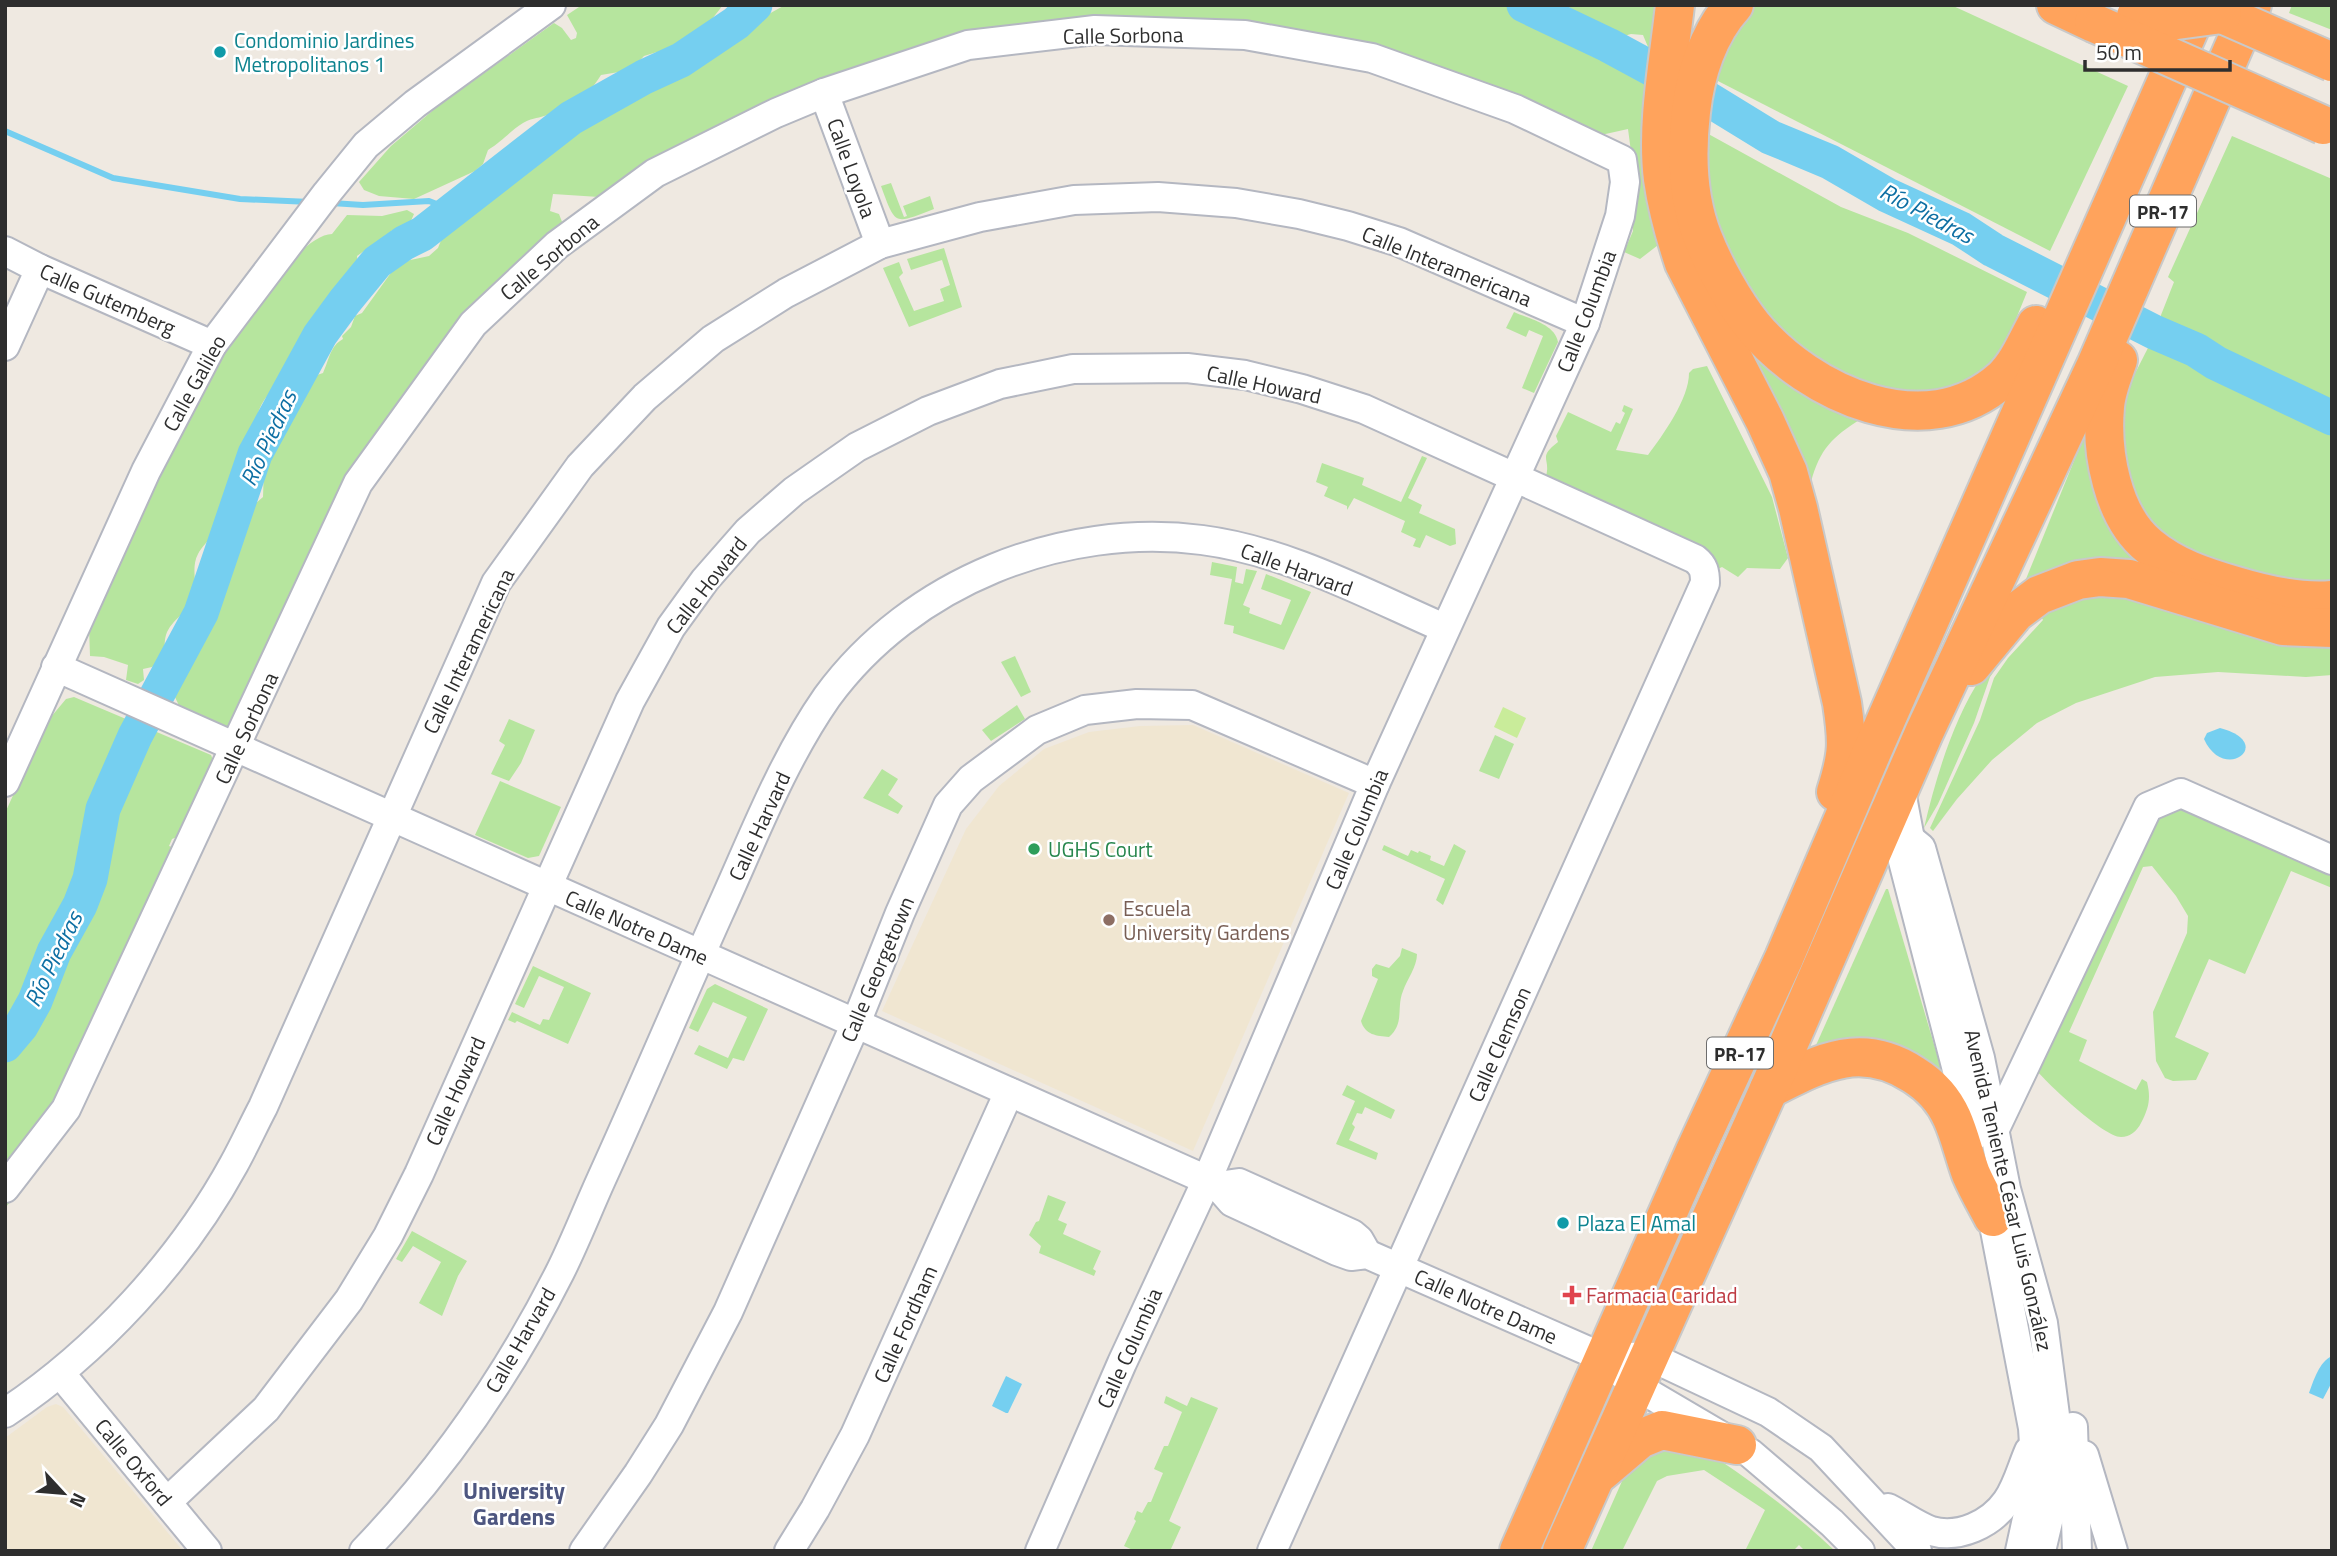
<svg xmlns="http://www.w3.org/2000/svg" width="2337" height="1556" viewBox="0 0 2337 1556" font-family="'Titillium Web',sans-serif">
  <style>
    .education { fill: #f0e6d1 }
    .green { fill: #b6e59e }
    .pitch { fill: #c9ec9a }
    .water { fill: #75cff0 }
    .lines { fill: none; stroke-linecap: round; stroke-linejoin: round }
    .stream { stroke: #75cff0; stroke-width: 6 }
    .river { stroke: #75cff0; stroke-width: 35 }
    .minor-casing { stroke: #b4b7c1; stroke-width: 32 }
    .highway-casing { stroke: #c9c9c9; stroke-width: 42 }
    .minor { stroke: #fff; stroke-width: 28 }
    .highway { stroke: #ffa35c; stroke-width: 38 }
    .highway-bridge-casing { stroke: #c9c9c9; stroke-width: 42; stroke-linecap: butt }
    .highway-bridge { stroke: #ffa35c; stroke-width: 38 }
    .culture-dot { fill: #0f9aa8; stroke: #fff; stroke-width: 2.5 }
    .leisure-dot { fill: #2e9e5b; stroke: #fff; stroke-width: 2.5 }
    .education-dot { fill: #8d6e63; stroke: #fff; stroke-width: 2.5 }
    .health-dot { fill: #e0444e; stroke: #fff; stroke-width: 2.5 }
    .labels { text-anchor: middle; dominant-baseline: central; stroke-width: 5; stroke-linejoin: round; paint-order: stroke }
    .shield { fill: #fff; stroke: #6d6d6d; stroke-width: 2 }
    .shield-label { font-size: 19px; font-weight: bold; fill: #2e2e2e }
    .street-label { font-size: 21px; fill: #2e2e2e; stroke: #fff }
    .culture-label { font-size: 21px; fill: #0d838f; stroke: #fff; text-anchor: start }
    .leisure-label { font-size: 21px; fill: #27864d; stroke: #fff; text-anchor: start }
    .education-label { font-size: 21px; fill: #785e54; stroke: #fff; text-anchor: start }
    .health-label { font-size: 21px; fill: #be3a42; stroke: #fff; text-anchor: start }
    .water-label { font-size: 23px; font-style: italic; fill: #0d6fa3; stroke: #fff }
    .neighbourhood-label { font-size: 23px; font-weight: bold; fill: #4d5680; stroke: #fff }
  </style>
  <rect width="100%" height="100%" fill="#efe9e1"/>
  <g class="education">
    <path d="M 1193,725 L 1349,793 L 1193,1151 L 882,1011 L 966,829 L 999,786 L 1044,749 L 1089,732 L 1140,726 Z"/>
    <path d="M 56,1404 L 63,1407 L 183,1551 L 5,1551 L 5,1438 L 47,1407 Z"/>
  </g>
  <g class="green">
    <path d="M 582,5 L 723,5 L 694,42 L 671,52 L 657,52 L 644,56 L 631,70 L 601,75 C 584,101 574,108 544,116 C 538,118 529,119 523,123 C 510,131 503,141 488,150 L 483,164 L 475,171 L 414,199 L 379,196 L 364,190 L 359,182 L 391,146 L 438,106 L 554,23 L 562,28 L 571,40 L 576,38 L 577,33 L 567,15 Z"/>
    <path d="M 785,5 L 1507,5 L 1541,26 L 1555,15 C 1571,23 1574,42 1588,54 C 1594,59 1642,73 1653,74 L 1662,242 L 1640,259 L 1624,252 L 1633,231 L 1631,207 L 1635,182 L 1628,129 L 1601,135 L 1268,32 L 985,37 L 599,197 L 553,194 L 550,211 L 559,214 L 566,232 L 425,385 L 233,739 L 185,718 L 173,693 L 176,672 L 182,660 L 204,631 L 213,614 L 228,571 L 234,544 L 247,517 L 248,510 L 263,497 L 264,468 L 283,436 L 283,421 L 294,401 L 295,389 L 302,380 L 323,373 C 329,360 330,346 343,339 L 342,336 L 351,327 L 355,316 L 362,313 L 393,270 L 406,261 L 429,256 L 438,248 L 448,223 L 458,217 L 468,203 L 472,185 L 488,172 L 509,160 L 536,130 L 549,123 L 586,117 L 631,92 L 691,66 L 699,54 L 708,47 L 725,46 L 741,38 L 767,15 Z"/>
    <path d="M 1566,5 L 1664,5 L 1651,54 L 1643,35 L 1631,34 L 1617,38 L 1603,32 Z"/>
    <path d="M 1750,5 L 1951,5 L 2128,86 L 2050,251 L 1714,79 L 1735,28 Z"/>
    <path d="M 2292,5 L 2332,5 L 2332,30 L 2289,13 Z"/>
    <path d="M 1703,131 L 1841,207 L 1908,233 L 2027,292 L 1996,368 L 1964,389 L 1900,402 L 1788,349 L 1715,235 Z"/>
    <path d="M 2232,136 L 2332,179 L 2332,415 L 2158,330 L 2161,315 L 2174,282 L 2168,277 Z"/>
    <path d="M 891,183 L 904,217 L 907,216 L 903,206 L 930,196 L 934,209 C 894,224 896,227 881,186 Z"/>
    <path d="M 407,210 L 414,214 L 410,223 L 391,231 L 390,238 L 378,248 L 371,246 L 357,256 C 359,269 347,275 339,283 L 343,287 C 336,307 333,311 314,319 C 306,331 298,345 293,358 C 291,363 292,368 289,374 C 283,384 269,391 263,402 C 251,422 265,425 242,444 C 248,467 252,456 236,477 L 239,481 L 238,488 L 230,500 C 236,520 207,537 198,554 C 191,567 197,582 194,596 C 190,612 171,619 166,635 C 164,641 165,650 164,657 L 152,667 L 143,669 L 144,680 L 138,684 L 126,680 L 128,665 L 104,657 L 90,656 L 89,626 C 115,568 139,507 168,451 C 190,409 287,234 332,234 L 347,215 L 382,216 Z"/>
    <path d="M 1696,241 L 1861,419 C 1832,437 1820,449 1811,482 L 1716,302 Z"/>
    <path d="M 944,248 L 962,307 L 909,327 L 883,268 L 899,262 L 903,273 L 899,277 L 914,311 L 944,301 L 940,289 L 950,285 L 942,260 L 911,270 L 907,259 Z"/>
    <path d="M 1514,312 C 1529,319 1555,324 1558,342 L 1534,393 L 1522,388 L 1543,336 L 1529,330 L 1526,337 L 1506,328 Z"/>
    <path d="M 2152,340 L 2332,423 L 2332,591 L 2178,556 L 2123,492 L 2118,407 Z"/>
    <path d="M 1707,366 L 1772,497 L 1788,558 L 1780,569 L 1747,568 L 1738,577 L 1722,567 L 1714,571 L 1546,476 C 1551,458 1537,458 1558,442 L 1556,436 L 1568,412 L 1611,432 L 1616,422 L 1620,424 L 1625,413 L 1622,411 L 1624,405 L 1633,409 L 1616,450 L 1648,455 C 1663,435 1689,399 1689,373 L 1693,369 Z"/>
    <path d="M 2087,429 L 2148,563 L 2026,581 L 2026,579 Z"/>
    <path d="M 1422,456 L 1427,458 L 1408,498 L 1422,505 L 1419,513 L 1455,529 L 1456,544 L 1450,546 L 1426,535 L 1420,548 L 1413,546 L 1416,539 L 1401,532 L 1405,521 L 1354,498 L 1347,510 L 1347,506 L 1324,496 L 1328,487 L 1316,482 L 1322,463 L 1364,478 L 1362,485 L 1401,502 Z"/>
    <path d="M 1212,562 L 1237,567 L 1235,582 L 1243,584 L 1246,569 L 1257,571 L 1243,605 L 1250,608 L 1249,613 L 1281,625 L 1291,600 L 1261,589 L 1266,574 L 1311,592 L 1284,650 L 1233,633 L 1234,626 L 1224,624 L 1232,579 L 1210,575 Z"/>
    <path d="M 2109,592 L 2332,640 L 2332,675 L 2306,677 L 2218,672 L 2155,677 L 2076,703 L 2037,723 L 1992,760 L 1957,799 L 1933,831 L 1930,828 L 1980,720 L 1994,678 L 2008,658 L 2043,620 L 2040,615 L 2079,598 Z"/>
    <path d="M 2019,630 L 2028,630 L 2007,653 L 1990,677 L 1974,723 L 1938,804 L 1924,828 C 1936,777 1953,720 1982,676 C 1992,660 2006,645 2019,630 Z"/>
    <path d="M 1015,656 L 1031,692 L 1021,697 L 1001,662 Z"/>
    <path d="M 74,697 L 211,755 L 215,765 L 187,833 L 172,839 L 169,846 L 175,848 L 53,1146 L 33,1175 L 5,1208 L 5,813 L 46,723 L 66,699 Z"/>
    <path d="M 1017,705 L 1025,719 L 991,741 L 982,730 Z"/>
    <path d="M 509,719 L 535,730 L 521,763 L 509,781 L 491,774 L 505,745 L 499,741 Z"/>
    <path d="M 1495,735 L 1514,744 L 1499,779 L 1479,771 Z"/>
    <path d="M 882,769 L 898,779 L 888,795 L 903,806 L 898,814 L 863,798 Z"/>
    <path d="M 500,781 L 561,807 L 539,856 L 528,858 L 475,835 Z"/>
    <path d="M 2183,801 L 2332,865 L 2332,888 L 2291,871 L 2245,974 L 2209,959 L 2175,1037 L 2209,1053 L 2196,1080 L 2173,1081 L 2165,1078 L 2156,1061 L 2153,1012 L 2187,933 L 2188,916 L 2176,896 L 2152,866 L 2143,867 L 2069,1032 L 2087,1040 L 2079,1061 L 2136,1090 L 2142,1079 L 2147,1082 C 2151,1098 2149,1108 2141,1123 C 2137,1131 2130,1137 2121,1137 C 2104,1137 2049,1085 2037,1071 L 2151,819 Z"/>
    <path d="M 1454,844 L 1466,851 L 1443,905 L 1436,900 L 1445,879 L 1382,850 L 1384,845 L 1408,856 L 1411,850 L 1418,853 L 1419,851 L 1431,856 L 1430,860 L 1444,866 Z"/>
    <path d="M 1886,889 L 1888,889 L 1944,1078 L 1808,1063 Z"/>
    <path d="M 1402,948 L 1417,954 C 1417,967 1407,979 1403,991 C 1396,1008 1405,1023 1389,1037 C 1377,1036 1365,1035 1361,1021 L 1378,979 L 1372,976 L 1372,969 L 1376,964 L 1389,968 L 1400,956 Z"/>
    <path d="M 533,966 L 591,993 L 568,1044 L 517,1021 L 515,1023 L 508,1020 L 512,1012 L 540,1025 L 543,1019 L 549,1020 L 564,987 L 539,976 L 524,1008 L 515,1004 Z"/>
    <path d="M 715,984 L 768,1009 L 744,1061 L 733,1058 L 727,1069 L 694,1054 L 699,1045 L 728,1058 L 747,1017 L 713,1002 L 698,1032 L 689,1028 L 707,989 Z"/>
    <path d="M 1347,1085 L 1395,1110 L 1391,1119 L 1365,1107 L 1362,1114 L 1357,1113 L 1352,1124 L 1355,1127 L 1349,1140 L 1378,1153 L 1376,1160 L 1336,1144 L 1355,1101 L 1342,1095 Z"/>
    <path d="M 1048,1195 L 1066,1202 L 1058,1220 L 1067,1224 L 1063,1234 L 1101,1251 L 1093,1269 L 1096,1271 L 1094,1276 L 1039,1253 L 1041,1246 L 1029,1235 L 1036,1222 L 1039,1221 Z"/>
    <path d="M 412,1231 L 467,1261 L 458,1276 L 442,1316 L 419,1303 L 441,1262 L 413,1246 L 402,1262 L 396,1259 Z"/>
    <path d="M 1166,1396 L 1187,1406 L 1191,1397 L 1218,1408 L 1169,1521 L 1181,1527 L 1170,1551 L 1135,1551 L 1124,1546 L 1136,1521 L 1134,1519 L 1137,1511 L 1142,1513 L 1148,1502 L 1151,1502 L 1163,1473 L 1154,1469 L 1164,1446 L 1168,1446 L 1182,1412 L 1164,1403 Z"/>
    <path d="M 1689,1440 C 1740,1473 1790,1508 1835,1551 L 1805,1551 L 1799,1545 L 1793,1551 L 1745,1551 L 1765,1510 L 1704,1470 L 1667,1476 L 1657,1481 L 1622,1551 L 1591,1551 L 1631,1461 Z"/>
  </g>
  <path class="pitch" d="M 1503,707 L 1526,718 L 1517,738 L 1494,727 Z"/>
  <g class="water">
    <path d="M 2220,728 C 2277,743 2224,784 2204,739 L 2207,733 Z"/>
    <path d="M 2332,1356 L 2332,1382 L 2323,1399 L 2309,1393 C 2314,1380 2319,1362 2332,1356 Z"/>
    <path d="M 1006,1376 L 1022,1384 L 1008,1413 L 1006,1413 L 992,1406 Z"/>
  </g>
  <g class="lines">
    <g class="stream">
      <path d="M 5,131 L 113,178 L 240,199 L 310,202"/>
      <path d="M 331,203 L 363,205 L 429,201 L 452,210"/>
    </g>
    <g class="river">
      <path d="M 1524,5 L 1608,45 L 1708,99 L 1770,137 L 1830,162 L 1887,195 L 1961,229 L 1993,250 L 2154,332 L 2196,350 L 2216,363 L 2332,418"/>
      <path d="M 5,1045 L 21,1026 L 35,1001 L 54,952 L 80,905 L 90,879 L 103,809 L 135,736 L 201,613 L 255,454 L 320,335 L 345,301 L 377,262 L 404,243 L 422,234 L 571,118 L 644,77 L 681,60 L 736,23 L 755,5"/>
    </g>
    <defs>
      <g id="minor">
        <path d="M 824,93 L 880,244"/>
        <path d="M 5,251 L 40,269 L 212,345"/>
        <path d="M 5,346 L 40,269"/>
        <path d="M 56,667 L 1207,1180 L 1218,1186 L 1232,1202 L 1337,1251 L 1351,1256 L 1367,1254 L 1604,1358 L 1636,1386 L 1750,1453 L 1832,1523 L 1860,1551"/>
        <path d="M 5,782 L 146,471 L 212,345 L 327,193 L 366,145 L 415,104 L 551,5"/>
        <path d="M 1900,786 L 1910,839 L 1903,861 L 1974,1136"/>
        <path d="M 1910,839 L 1921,848 L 1980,1058 L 2006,1189 L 2043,1323 L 2056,1423 L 2056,1488 L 2041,1551"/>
        <path d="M 1989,1132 L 1994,1131 L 2148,807 L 2181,793 L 2332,860"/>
        <path d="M 1218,1186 L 1239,1183 L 1352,1234 L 1359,1240 L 1367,1254"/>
        <path d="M 5,1188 L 66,1109 L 358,483 L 473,324 L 557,245 L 655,173 L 776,113 L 824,93 L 968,45 L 1095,30 L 1245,35 L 1372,58 L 1515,109 L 1622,160 L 1625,182 L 1620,216 L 1585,323 L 1375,784 L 1207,1180 L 1122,1363 L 1040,1551"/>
        <path d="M 1989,1199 L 2033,1428 L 2036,1477 L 2020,1551"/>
        <path d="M 1631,1357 L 1649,1356 L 1768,1412 L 1821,1448 L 1917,1551"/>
        <path d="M 60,1373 L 207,1551"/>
        <path d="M 5,1413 C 97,1352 181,1261 234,1164 C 244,1146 253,1126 263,1107 L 496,583 L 580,466 L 645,397 L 713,339 L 786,293 L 880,244 L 980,217 L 1074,200 L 1158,197 L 1236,203 L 1299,214 L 1348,226 L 1399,242 L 1585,323"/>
        <path d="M 2073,1427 L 2077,1551"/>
        <path d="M 2084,1455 L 2113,1551"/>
        <path d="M 167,1502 L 266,1409 L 349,1300 L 388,1236 L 419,1174 L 630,701 L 671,627 L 705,580 L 748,531 L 794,491 L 857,447 L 928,411 L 1000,384 L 1073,369 L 1187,368 L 1245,375 L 1302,389 L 1364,409 L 1695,559 C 1704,566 1705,572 1705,583 L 1272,1551"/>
        <path d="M 1888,1508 C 1902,1515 1917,1526 1931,1531 C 1959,1539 1991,1524 2007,1501 C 2017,1487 2022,1467 2029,1451"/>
        <path d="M 364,1551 C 443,1469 509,1373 560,1272 C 575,1242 587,1211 601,1180 C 641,1092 679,1002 719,913 C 752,841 781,763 827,697 C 911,582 1062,522 1202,540 C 1287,551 1366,594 1444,628"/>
        <path d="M 584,1551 L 638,1474 L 669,1425 L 728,1312 L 856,1023 L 900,913 L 948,805 L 971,779 L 1037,730 L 1085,710 L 1137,704 L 1192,705 L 1375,784"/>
        <path d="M 789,1551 L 815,1509 L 855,1435 L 1009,1092"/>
      </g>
      <g id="highway">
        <path d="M 1675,5 C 1669,60 1656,124 1663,179 C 1667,207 1675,236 1684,263 L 1765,421 L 1788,472 L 1798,508 L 1842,703 C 1848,743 1848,754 1836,792"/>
        <path d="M 1734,5 C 1708,33 1695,75 1691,112 C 1686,155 1687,198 1703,238 C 1714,266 1734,303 1753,326 C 1809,394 1926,447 2002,379 C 2018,364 2026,343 2036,325"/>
        <path d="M 2056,5 L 2094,23"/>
        <path d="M 2118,360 C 2113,375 2106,391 2105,407 C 2101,452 2112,516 2149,546 C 2174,567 2205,577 2236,586 C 2266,595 2300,603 2332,600"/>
        <path d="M 1971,666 L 2015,613 L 2039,595 L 2078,580 L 2100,577 L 2129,579 L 2283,626 L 2332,628"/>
        <path d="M 1769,1089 C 1820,1063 1861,1040 1914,1075 C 1930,1085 1944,1100 1952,1118 C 1960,1136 1964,1155 1971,1174 C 1977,1188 1985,1202 1993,1217"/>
        <path d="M 1601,1472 L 1640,1439 L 1662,1430 L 1737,1445"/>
        <path d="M 1519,1551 L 1695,1151 L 1784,958 L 1874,747 L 2200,5"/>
        <path d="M 1562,1551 L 1769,1089 L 1924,733 L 2096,365 L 2252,5"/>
      </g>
    </defs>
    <use href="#minor" class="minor-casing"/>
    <use href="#highway" class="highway-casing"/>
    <use href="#minor" class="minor"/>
    <use href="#highway" class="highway"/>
    <defs>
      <g id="highway-bridge">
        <path d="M 2202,5 L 2332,62"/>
        <path d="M 2136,16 L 2177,20 L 2222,14"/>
        <path d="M 2094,23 L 2323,125"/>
      </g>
    </defs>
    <use href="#highway-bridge" class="highway-bridge-casing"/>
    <use href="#highway-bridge" class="highway-bridge"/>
  </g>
  <g class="culture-dot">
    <circle cx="220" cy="52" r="7"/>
    <circle cx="1563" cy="1223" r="7"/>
  </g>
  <circle class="leisure-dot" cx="1034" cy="849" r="7"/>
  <circle class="education-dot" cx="1109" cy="920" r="7"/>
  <path class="health-dot" d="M1568.5 1284.5h7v7h7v7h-7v7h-7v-7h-7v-7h7z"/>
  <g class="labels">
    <g class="shield">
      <rect x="2130" y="195.5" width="66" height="31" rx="5"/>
      <rect x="1707" y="1037.5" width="66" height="31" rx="5"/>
    </g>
    <g class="shield-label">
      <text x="2163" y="211">PR-17</text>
      <text x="1740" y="1053">PR-17</text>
    </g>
    <g class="street-label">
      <text transform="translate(1123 35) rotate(-1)">Calle Sorbona</text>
      <text transform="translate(852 168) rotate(70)">Calle Loyola</text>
      <text transform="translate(549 257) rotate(-40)">Calle Sorbona</text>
      <text transform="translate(1447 266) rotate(22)">Calle Interamericana</text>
      <text transform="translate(108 299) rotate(24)">Calle Gutemberg</text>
      <text transform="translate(1586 311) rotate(-69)">Calle Columbia</text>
      <text transform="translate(194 383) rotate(-61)">Calle Galileo</text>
      <text transform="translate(1264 384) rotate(12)">Calle Howard</text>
      <text transform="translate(1297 569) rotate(20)">Calle Harvard</text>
      <text transform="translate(706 585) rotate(-52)">Calle Howard</text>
      <text transform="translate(468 651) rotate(-64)">Calle Interamericana</text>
      <text transform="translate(246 728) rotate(-65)">Calle Sorbona</text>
      <text transform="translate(759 826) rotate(-65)">Calle Harvard</text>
      <text transform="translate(1356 829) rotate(-67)">Calle Columbia</text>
      <text transform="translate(637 927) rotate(24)">Calle Notre Dame</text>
      <text transform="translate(877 969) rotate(-67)">Calle Georgetown</text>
      <text transform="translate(1499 1044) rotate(-66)">Calle Clemson</text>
      <text transform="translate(455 1091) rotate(-66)">Calle Howard</text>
      <text transform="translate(2009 1190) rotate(77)">Avenida Teniente César Luis González</text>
      <text transform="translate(1486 1306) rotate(24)">Calle Notre Dame</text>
      <text transform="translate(905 1324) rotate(-66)">Calle Fordham</text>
      <text transform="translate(520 1340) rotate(-60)">Calle Harvard</text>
      <text transform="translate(1129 1348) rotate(-66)">Calle Columbia</text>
      <text transform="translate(134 1462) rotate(50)">Calle Oxford</text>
    </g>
    <g class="culture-label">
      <text x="234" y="40">Condominio Jardines<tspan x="234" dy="24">Metropolitanos 1</tspan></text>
      <text x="1577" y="1223">Plaza El Amal</text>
    </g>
    <g class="leisure-label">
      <text x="1048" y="849">UGHS Court</text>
    </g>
    <g class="education-label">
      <text x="1123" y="908">Escuela<tspan x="1123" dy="24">University Gardens</tspan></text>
    </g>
    <g class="health-label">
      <text x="1586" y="1295">Farmacia Caridad</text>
    </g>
    <g class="water-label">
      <text transform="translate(1927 213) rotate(28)">Río Piedras</text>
      <text transform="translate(268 438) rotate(-65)">Río Piedras</text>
      <text transform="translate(53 959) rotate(-64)">Río Piedras</text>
    </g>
    <g class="neighbourhood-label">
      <text x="514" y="1490">University<tspan x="514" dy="26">Gardens</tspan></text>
    </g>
  </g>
  <rect width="2337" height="1556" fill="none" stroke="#2e2e2e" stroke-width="14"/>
  <g transform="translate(63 1493) rotate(116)" stroke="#ffffff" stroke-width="5" paint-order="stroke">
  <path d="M0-5L12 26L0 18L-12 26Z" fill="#2e2e2e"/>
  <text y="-10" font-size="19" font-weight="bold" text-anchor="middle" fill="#2e2e2e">N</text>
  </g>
  <path d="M2085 60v10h145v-10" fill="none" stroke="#2e2e2e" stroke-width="3.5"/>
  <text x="2096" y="60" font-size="21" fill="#2e2e2e" stroke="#ffffff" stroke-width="5" paint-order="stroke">50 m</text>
</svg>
